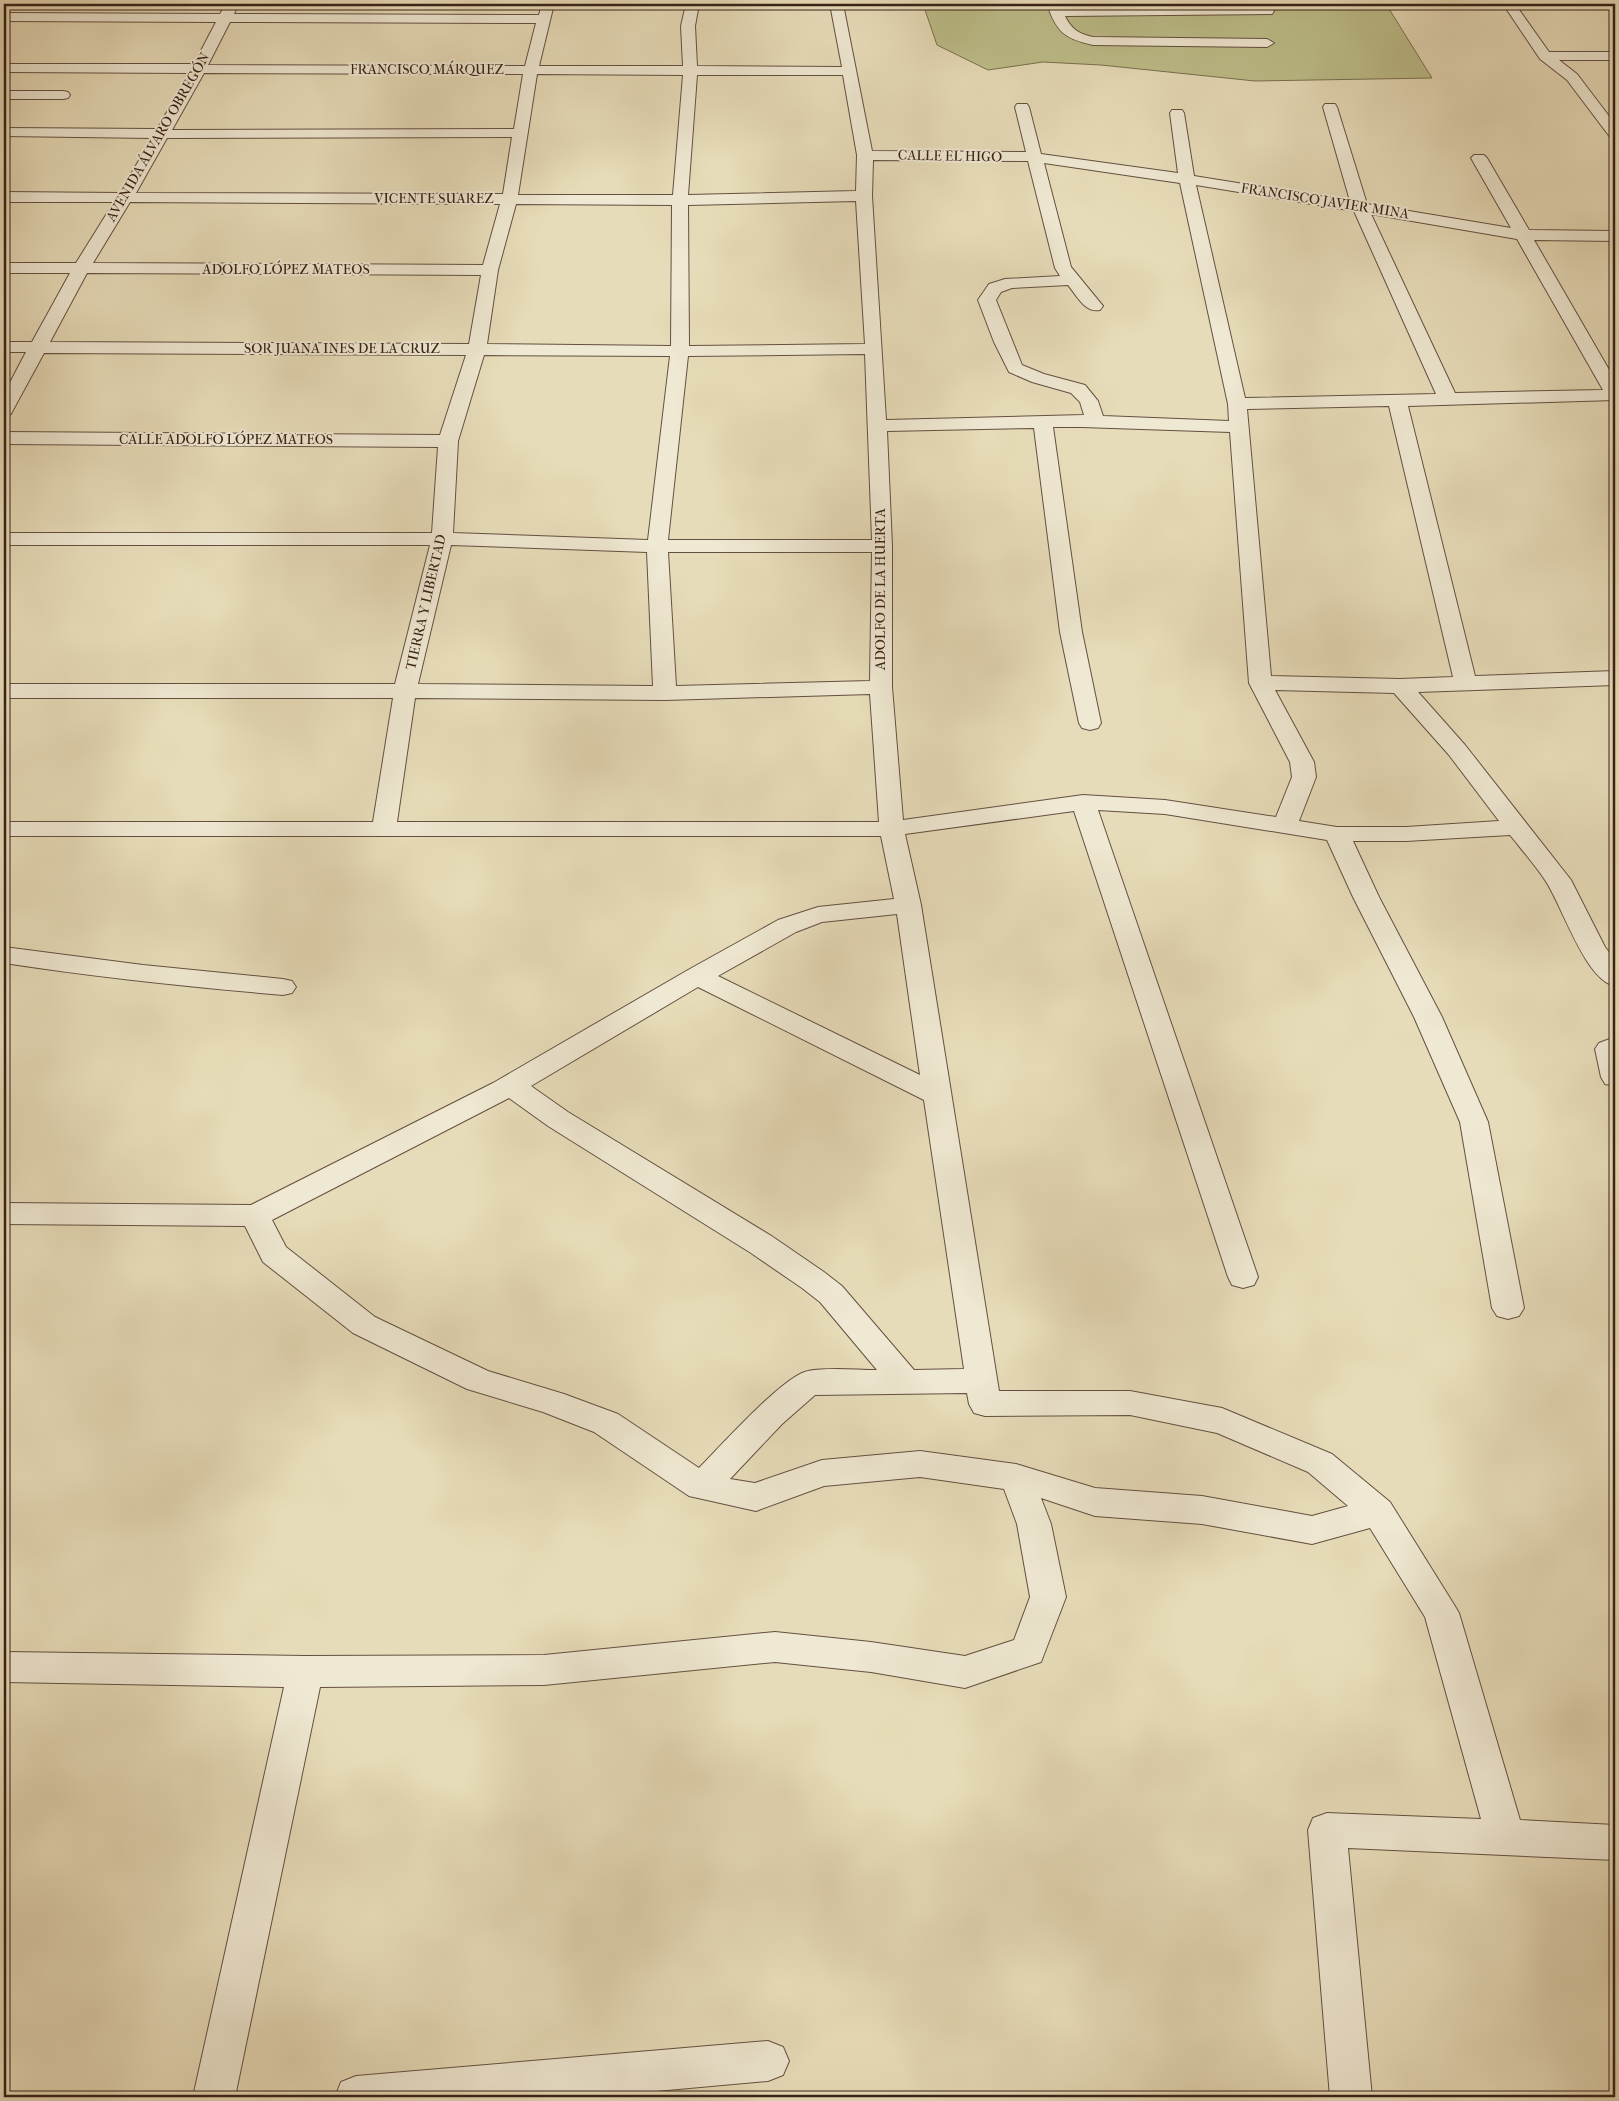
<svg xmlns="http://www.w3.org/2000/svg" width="1619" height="2101" viewBox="0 0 1619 2101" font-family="'IM FELL French Canon',serif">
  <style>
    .green { fill: #bdbe8a; stroke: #7a7051 }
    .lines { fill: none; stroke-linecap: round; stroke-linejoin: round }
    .minor-casing { stroke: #645040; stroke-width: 2 }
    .minor { fill: #efe8d2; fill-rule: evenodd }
    .labels { text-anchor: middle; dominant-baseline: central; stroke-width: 4; stroke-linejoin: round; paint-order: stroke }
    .far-street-label { font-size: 14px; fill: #382118; stroke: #efe8d2 }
  </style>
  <rect width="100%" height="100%" fill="#e7dcb9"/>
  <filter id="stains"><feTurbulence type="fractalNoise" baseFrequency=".004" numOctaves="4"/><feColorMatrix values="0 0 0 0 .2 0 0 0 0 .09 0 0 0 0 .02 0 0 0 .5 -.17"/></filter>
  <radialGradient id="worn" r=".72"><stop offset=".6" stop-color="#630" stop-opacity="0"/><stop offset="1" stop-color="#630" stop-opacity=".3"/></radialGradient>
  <path class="green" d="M 923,4 L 1386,4 L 1432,78 L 1255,81 L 1101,65 L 1043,62 L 988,70 L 937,45 Z"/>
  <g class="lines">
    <defs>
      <g id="minor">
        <path d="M 226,4 L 238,4 L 234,14 L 539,15 L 542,4 L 554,4 L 539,66 L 683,66 L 681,26 L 686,4 L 699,4 L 695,26 L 697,66 L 842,67 L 830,4 L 843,4 L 872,151 L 1026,152 L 1015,107 L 1017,104 L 1027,104 L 1029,107 L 1041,154 L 1178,173 L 1170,113 L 1172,110 L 1182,110 L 1184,113 L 1194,176 L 1350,201 L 1323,107 L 1325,104 L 1335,104 L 1337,107 L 1367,204 L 1511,228 L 1471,158 L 1474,155 L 1484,155 L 1487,158 L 1529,230 L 1615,231 L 1615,241 L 1534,240 L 1615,380 L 1615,400 L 1408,406 L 1475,676 L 1615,671 L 1615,685 L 1418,692 L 1465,745 L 1571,880 L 1605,947 L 1615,960 L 1615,986 C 1585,980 1562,905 1545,880 C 1535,865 1522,850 1510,835 L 1406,841 L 1353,841 L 1379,897 L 1442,1017 L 1488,1122 L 1524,1308 L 1519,1316 L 1508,1319 L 1497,1316 L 1492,1308 L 1460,1122 L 1414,1017 L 1353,897 L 1327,840 L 1165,814 L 1098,810 L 1258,1277 L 1254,1285 L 1243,1288 L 1232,1285 L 1228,1277 L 1074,811 L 905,834 L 921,905 L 999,1391 L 1130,1391 L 1222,1408 L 1332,1454 L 1390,1502 L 1453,1603 L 1459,1613 L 1520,1820 L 1615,1825 L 1615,1860 L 1348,1848 L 1372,2097 L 1330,2097 L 1308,1830 L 1313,1818 L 1327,1813 L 1481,1819 L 1425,1617 L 1370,1528 L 1312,1544 L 1202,1524 L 1095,1516 L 1041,1498 L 1051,1524 L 1066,1597 L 1041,1662 L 965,1688 L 871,1672 L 775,1662 L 544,1685 L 320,1687 L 235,2097 L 193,2097 L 284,1687 L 4,1682 L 4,1652 L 305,1656 L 544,1655 L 775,1632 L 871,1642 L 965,1656 L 1014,1640 L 1030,1597 L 1017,1524 L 1004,1489 L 920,1477 L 824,1486 L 756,1511 L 689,1496 L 594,1432 L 543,1412 L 467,1389 L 353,1333 L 263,1262 L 245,1226 L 4,1224 L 4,1203 L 251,1205 L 493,1083 L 688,970 L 778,920 L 818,907 L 894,899 L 881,836 L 4,836 L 4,822 L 373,822 L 393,698 L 4,698 L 4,684 L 395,684 L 430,545 L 4,545 L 4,533 L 432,533 L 438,447 L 4,444 L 4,432 L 440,435 L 466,355 L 44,353 L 13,410 L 11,414 L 4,416 L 4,394 L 26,352 L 4,352 L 4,342 L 32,342 L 70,273 L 4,273 L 4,263 L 76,263 L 114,202 L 4,202 L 4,192 L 120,193 L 152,138 L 4,136 L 4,128 L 157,129 L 190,73 L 4,72 L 4,64 L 194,64 L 216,22 L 4,21 L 4,13 L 220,14 ZM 230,22 L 536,23 L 525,66 L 208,65 ZM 204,73 L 523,74 L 514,129 L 172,130 ZM 537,74 L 683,75 L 673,195 L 518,195 ZM 697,75 L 843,75 L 857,155 L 856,191 L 688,195 ZM 512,137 L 503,194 L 136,193 L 167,138 ZM 873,160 L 1028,161 L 1055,268 L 1060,276 L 1005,279 L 989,284 L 978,300 L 994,342 L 1009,372 L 1032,382 L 1071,393 L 1080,402 L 1084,415 L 886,420 L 872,196 ZM 1044,163 L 1180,183 L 1228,404 L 1229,421 L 1103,416 L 1098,401 L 1085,385 L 1044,374 L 1022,365 L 996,300 L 1001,292 L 1012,288 L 1068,285 C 1077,296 1085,313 1100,310 L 1103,306 L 1071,267 ZM 1196,185 L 1354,211 L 1436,394 L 1245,398 ZM 856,201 L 865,344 L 689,346 L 688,205 ZM 130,202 L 500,204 L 483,265 L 93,263 ZM 516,204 L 672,205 L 671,346 L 487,344 L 498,270 ZM 1371,214 L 1517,239 L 1603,390 L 1455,393 ZM 87,273 L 481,275 L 469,344 L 50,342 ZM 865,354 L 872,540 L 668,540 L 688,356 ZM 484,355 L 670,356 L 648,540 L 453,533 L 458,441 ZM 1389,406 L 1453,677 L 1400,679 L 1271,676 L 1247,409 ZM 1053,427 L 1082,427 L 1230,432 L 1249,683 L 1290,762 L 1292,777 L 1276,817 L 1165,800 L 1083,795 L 903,820 L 892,687 L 892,546 L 887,431 L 1034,428 L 1060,632 L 1079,723 L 1082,728 L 1090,730 L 1098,728 L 1101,723 L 1082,632 ZM 451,545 L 647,552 L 653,686 L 418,684 ZM 668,552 L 872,552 L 870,681 L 676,686 ZM 1275,690 L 1394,693 L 1449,755 L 1499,821 L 1406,827 L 1337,827 L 1299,821 L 1316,777 L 1314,762 ZM 870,694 L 879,822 L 397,822 L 415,698 L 665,700 ZM 897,914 L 920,1075 L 718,976 L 796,932 L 822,922 ZM 698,987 L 924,1100 L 964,1369 L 914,1370 L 842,1286 L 824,1272 L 773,1237 L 568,1112 L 531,1086 ZM 509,1098 L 548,1126 L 751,1253 L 802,1288 L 820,1302 L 877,1370 C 856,1370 828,1367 808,1371 C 784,1375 719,1448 699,1468 L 618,1414 L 564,1394 L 488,1371 L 375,1317 L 286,1247 L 272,1220 ZM 967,1393 L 969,1404 L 974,1413 L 985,1416 L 1130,1415 L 1217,1433 L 1308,1472 L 1348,1506 L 1312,1516 L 1202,1496 L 1095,1488 L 1016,1464 L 920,1451 L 822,1460 L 755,1483 L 730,1479 L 782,1424 L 815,1395 Z"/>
        <path d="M 1047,4 L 1059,4 L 1061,8 L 1267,7 L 1272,8 L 1274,11 L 1272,14 L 1065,16 C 1071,29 1079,34 1093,37 L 1267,39 L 1274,43 L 1267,47 L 1093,45 C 1064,39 1056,31 1047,4 Z"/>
        <path d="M 1503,4 L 1515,4 L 1549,52 L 1615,52 L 1615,60 L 1559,60 L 1577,74 L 1615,124 L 1615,138 L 1610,137 L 1567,80 L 1540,59 Z"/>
        <path d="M 4,91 L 63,91 L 68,92 L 70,95 L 68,98 L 63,99 L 4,99 Z"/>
        <path d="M 4,947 L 143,965 L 283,979 L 292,981 L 296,987 L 292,993 L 283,995 C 190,987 96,977 4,963 Z"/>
        <path d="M 1615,1037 L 1615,1086 L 1605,1084 L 1601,1077 L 1595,1049 L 1599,1043 Z"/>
        <path d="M 768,2041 L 783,2047 L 789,2061 L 783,2075 L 768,2081 L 590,2097 L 335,2097 L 341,2082 L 356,2076 Z"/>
      </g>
    </defs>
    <use href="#minor" class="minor-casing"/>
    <use href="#minor" class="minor"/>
  </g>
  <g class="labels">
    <g class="far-street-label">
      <text x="427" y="69">FRANCISCO MÁRQUEZ</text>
      <text transform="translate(158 137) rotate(-60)">AVENIDA ÁLVARO OBREGÓN</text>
      <text transform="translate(950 156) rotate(1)">CALLE EL HIGO</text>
      <text x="434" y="198">VICENTE SUAREZ</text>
      <text transform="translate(1325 201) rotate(9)">FRANCISCO JAVIER MINA</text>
      <text x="286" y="269">ADOLFO LÓPEZ MATEOS</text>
      <text x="342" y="348">SOR JUANA INES DE LA CRUZ</text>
      <text x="226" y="439">CALLE ADOLFO LÓPEZ MATEOS</text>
      <text transform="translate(880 589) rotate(-90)">ADOLFO DE LA HUERTA</text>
      <text transform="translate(426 602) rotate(-77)">TIERRA Y LIBERTAD</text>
    </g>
  </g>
  <rect width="1619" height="2101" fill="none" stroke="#e7dcb9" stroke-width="20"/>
  <rect x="5" y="5" width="1609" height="2091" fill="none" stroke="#382118" stroke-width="2.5"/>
  <rect x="10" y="10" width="1599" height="2081" fill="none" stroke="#382118"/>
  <rect width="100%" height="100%" filter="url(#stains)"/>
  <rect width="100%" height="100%" fill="url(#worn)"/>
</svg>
